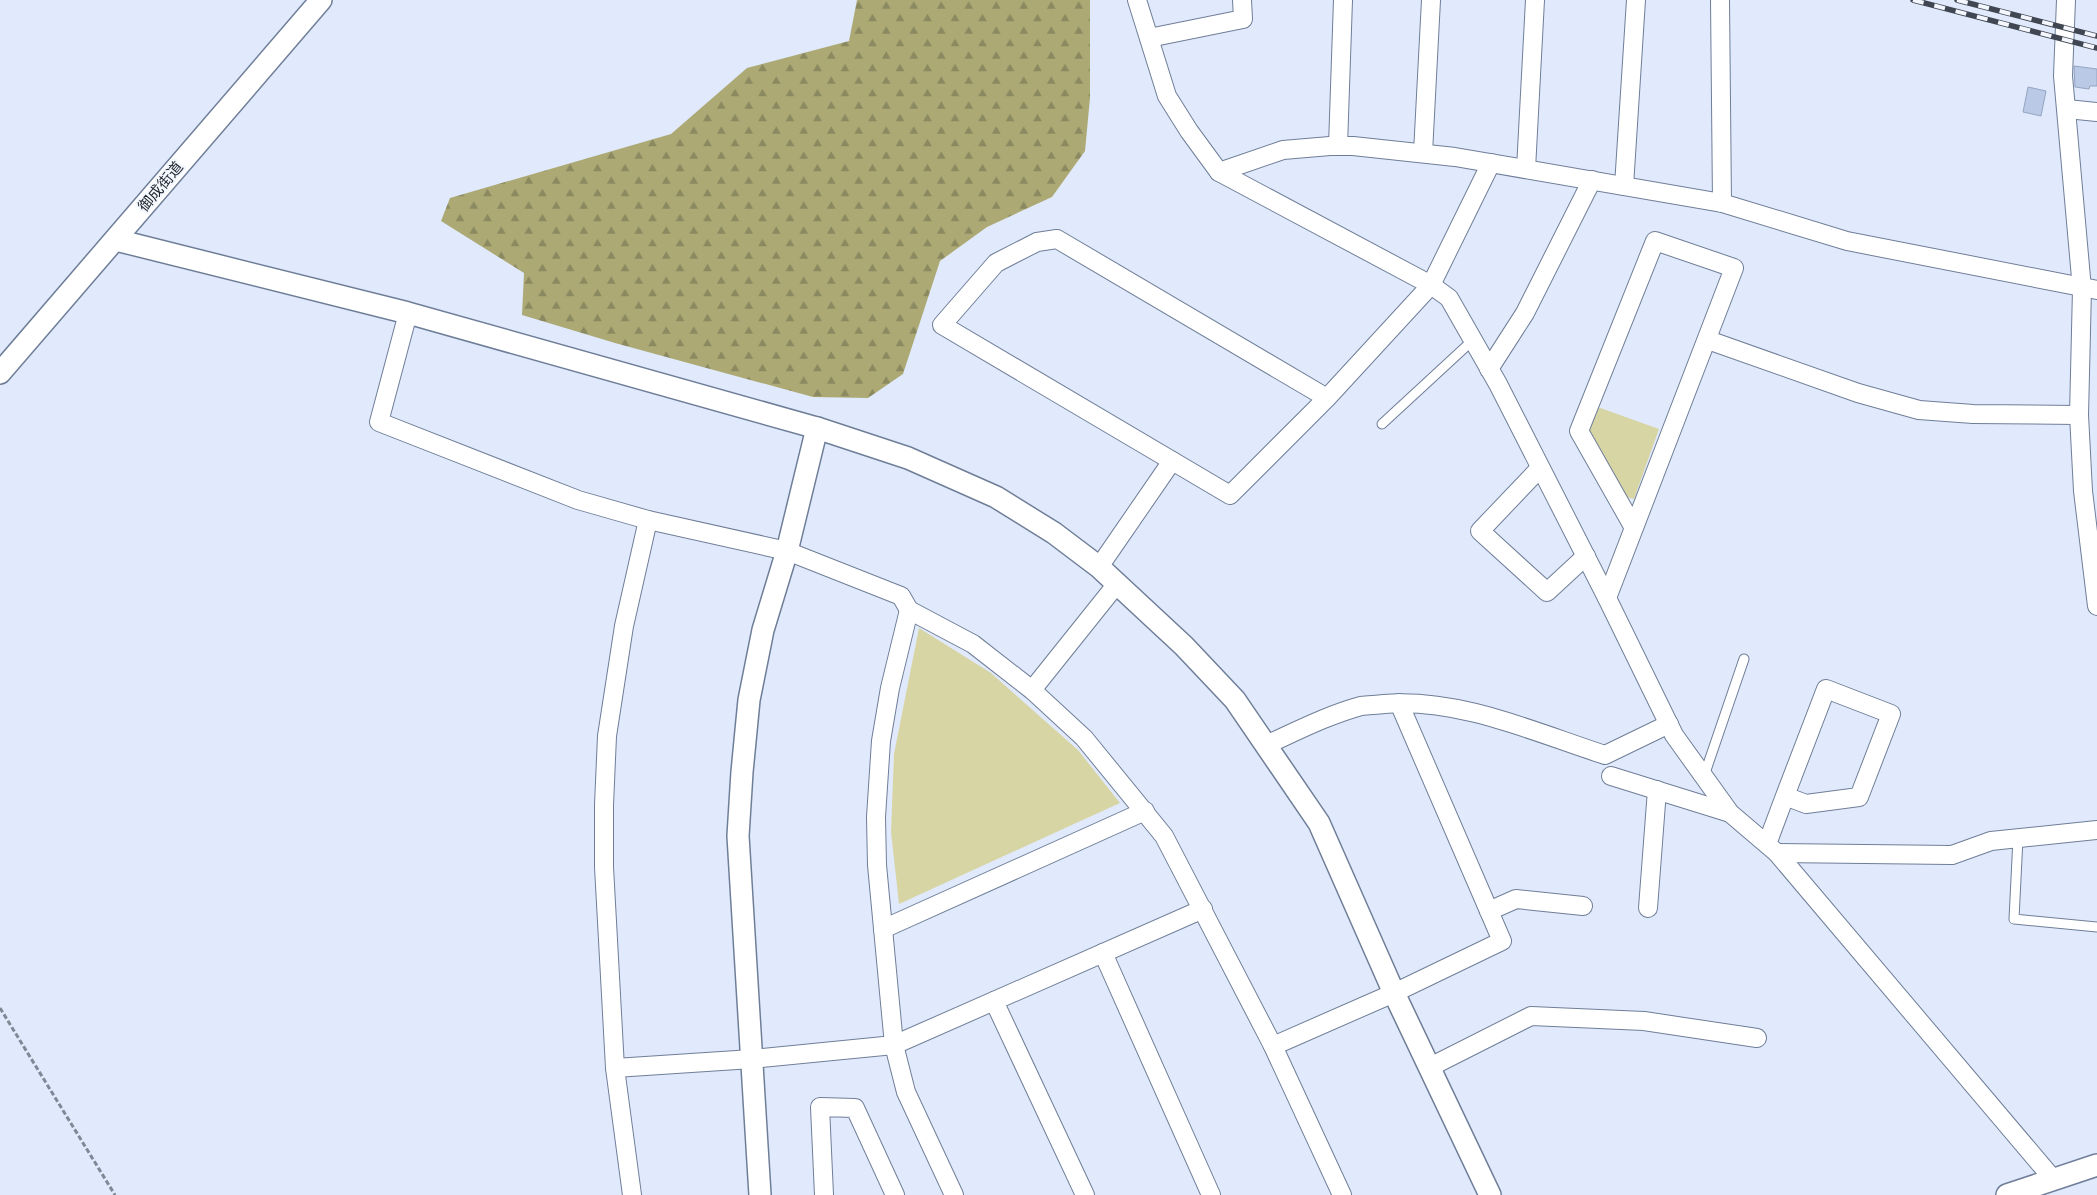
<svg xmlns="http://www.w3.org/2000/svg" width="2097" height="1195" viewBox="0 0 2097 1195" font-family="'Sofia Sans Condensed','Noto Sans JP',sans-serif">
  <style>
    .forest { fill: url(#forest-firs) }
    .park { fill: #d8d5a4 }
    .building { fill: #b9c9e6; stroke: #95a4c0 }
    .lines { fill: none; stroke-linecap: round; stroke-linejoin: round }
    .service-casing { stroke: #6f7e98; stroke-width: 11 }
    .minor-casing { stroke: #6f7e98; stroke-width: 20 }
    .tertiary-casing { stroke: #6f7e98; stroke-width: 24 }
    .path { stroke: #808896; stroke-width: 3; stroke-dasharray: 5 2.5; stroke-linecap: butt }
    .service { stroke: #fff; stroke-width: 9 }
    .minor { stroke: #fff; stroke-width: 18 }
    .tertiary { stroke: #fff; stroke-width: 21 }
    .rail-casing { stroke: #404652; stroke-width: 5.5 }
    .rail { stroke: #f4f7fd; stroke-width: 4; stroke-dasharray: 11; stroke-linecap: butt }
    .labels { text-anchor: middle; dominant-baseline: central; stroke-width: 4.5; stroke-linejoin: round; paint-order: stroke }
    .street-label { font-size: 15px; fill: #1f252f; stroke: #f4f7fd }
  </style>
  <defs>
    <pattern id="forest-firs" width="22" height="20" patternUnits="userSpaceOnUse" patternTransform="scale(1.25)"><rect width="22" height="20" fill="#aca974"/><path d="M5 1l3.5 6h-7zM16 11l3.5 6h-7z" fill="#8b8960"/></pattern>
  </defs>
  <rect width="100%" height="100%" fill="#e0eafc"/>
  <path class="forest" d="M 857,0 L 1090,0 L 1090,98 L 1085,151 L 1052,197 L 987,227 L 940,261 L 903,374 L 868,398 L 813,397 L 615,343 L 522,315 L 524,273 L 441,221 L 450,198 L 671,134 L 747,68 L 849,41 Z"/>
  <g class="park">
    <path d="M 1592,405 L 1659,429 L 1634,499 L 1618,495 L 1587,434 Z"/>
    <path d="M 919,628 L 991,673 L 1078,750 L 1120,803 L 899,904 L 891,832 L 894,754 Z"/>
  </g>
  <g class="building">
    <path d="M 2074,66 L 2097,69 L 2097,86 L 2090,86 L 2089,89 L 2075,87 Z"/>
    <path d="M 2028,87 L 2046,91 L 2041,116 L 2023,112 Z"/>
  </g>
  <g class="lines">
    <defs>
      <g id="service">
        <path d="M 1382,424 L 1473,340"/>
        <path d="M 1704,776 L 1744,659"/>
        <path d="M 2018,838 L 2014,919 L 2097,927"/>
      </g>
      <g id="minor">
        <path d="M 1137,0 L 1167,96 L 1189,131 L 1219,172 L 1431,285 L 1449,298 L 1498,384 L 1607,598 L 1674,735 L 1730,813 L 1777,853 L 2053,1179"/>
        <path d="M 1720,0 L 1722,203"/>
        <path d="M 2066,0 L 2063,76 L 2082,289 L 2079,415 L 2083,491 L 2097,606"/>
        <path d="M 1149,38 L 1243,19 L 1242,0"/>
        <path d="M 2067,109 L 2097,112"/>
        <path d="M 1338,146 L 1343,0"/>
        <path d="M 1423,153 L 1431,0"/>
        <path d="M 1526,169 L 1535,0"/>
        <path d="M 1219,172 L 1283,150 L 1330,146 L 1353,146 L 1455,157 L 1722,203 L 1847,241 L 2097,290"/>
        <path d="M 1624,186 L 1636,0"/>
        <path d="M 408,313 L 379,422 L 578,500 L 648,520 L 787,551 L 901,596 L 909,610 L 973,644 L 1032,690 L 1084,738 L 1164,836 L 1273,1046 L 1342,1195"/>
        <path d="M 1708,340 L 1858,393 L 1919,410 L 1973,414 L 2079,415"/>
        <path d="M 1489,369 L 1525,313 L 1592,180"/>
        <path d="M 1327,398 L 1057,239 L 1037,242 L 996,263 L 942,325 L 1230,495 L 1327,398 L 1431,285 L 1491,163"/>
        <path d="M 1540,468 L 1480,531 L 1547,592 L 1586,556"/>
        <path d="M 1099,567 L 1172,461"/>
        <path d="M 1607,598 L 1734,268 L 1655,241 L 1579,431 L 1634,528"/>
        <path d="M 909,610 L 890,688 L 881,741 L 876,817 L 877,865 L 894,1045 L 906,1092 L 954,1195"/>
        <path d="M 1032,690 L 1116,585"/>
        <path d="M 1266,745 C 1297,731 1328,715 1361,706 C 1369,705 1377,705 1384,704 C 1460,698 1534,732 1605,755 L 1669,724"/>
        <path d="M 1611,776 L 1730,813"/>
        <path d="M 1767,844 L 1785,796 L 1806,804 L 1859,797 L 1891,714 L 1826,689 L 1785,796"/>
        <path d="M 1777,853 L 1952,855 L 1991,841 L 2097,830"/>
        <path d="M 1648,908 L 1657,790"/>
        <path d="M 1489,911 L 1516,899 L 1583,906"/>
        <path d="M 883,929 L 1145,811"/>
        <path d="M 1103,953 L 1211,1195"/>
        <path d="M 994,1001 L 1085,1195"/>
        <path d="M 1273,1046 L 1394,993 L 1502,941 L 1399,703"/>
        <path d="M 1430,1067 L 1531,1016 L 1644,1021 L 1757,1038"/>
        <path d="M 615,1068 L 752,1059 L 894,1045 L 1203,909"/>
        <path d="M 632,1195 L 615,1068 L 604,867 L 604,805 L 607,736 L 624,626 L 648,520"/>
        <path d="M 824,1195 L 820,1107 L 855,1108 L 895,1195"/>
      </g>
      <g id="tertiary">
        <path d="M 116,240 L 408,313 L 817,428 L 908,458 L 996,497 L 1054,533 L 1099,567 L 1184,646 L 1235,700 L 1319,823 L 1394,993 L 1490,1195"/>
        <path d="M 0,373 L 321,0"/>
        <path d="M 760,1195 L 738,836 L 742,772 L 749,700 L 763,630 L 787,551 L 817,428"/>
        <path d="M 2007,1195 L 2097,1165"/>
      </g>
    </defs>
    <use href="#service" class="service-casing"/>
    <use href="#minor" class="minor-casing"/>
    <use href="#tertiary" class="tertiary-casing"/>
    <path class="path" d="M 0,1008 L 115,1195"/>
    <use href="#service" class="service"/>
    <use href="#minor" class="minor"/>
    <use href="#tertiary" class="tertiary"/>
    <defs>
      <g id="rail">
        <path d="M 1913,0 L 2097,48"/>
        <path d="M 1957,0 L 2097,36"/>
      </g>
    </defs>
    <use href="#rail" class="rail-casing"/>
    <use href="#rail" class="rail"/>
  </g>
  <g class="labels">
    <g class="street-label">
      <text transform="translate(161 187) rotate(-50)">御成街道</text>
    </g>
  </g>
</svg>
